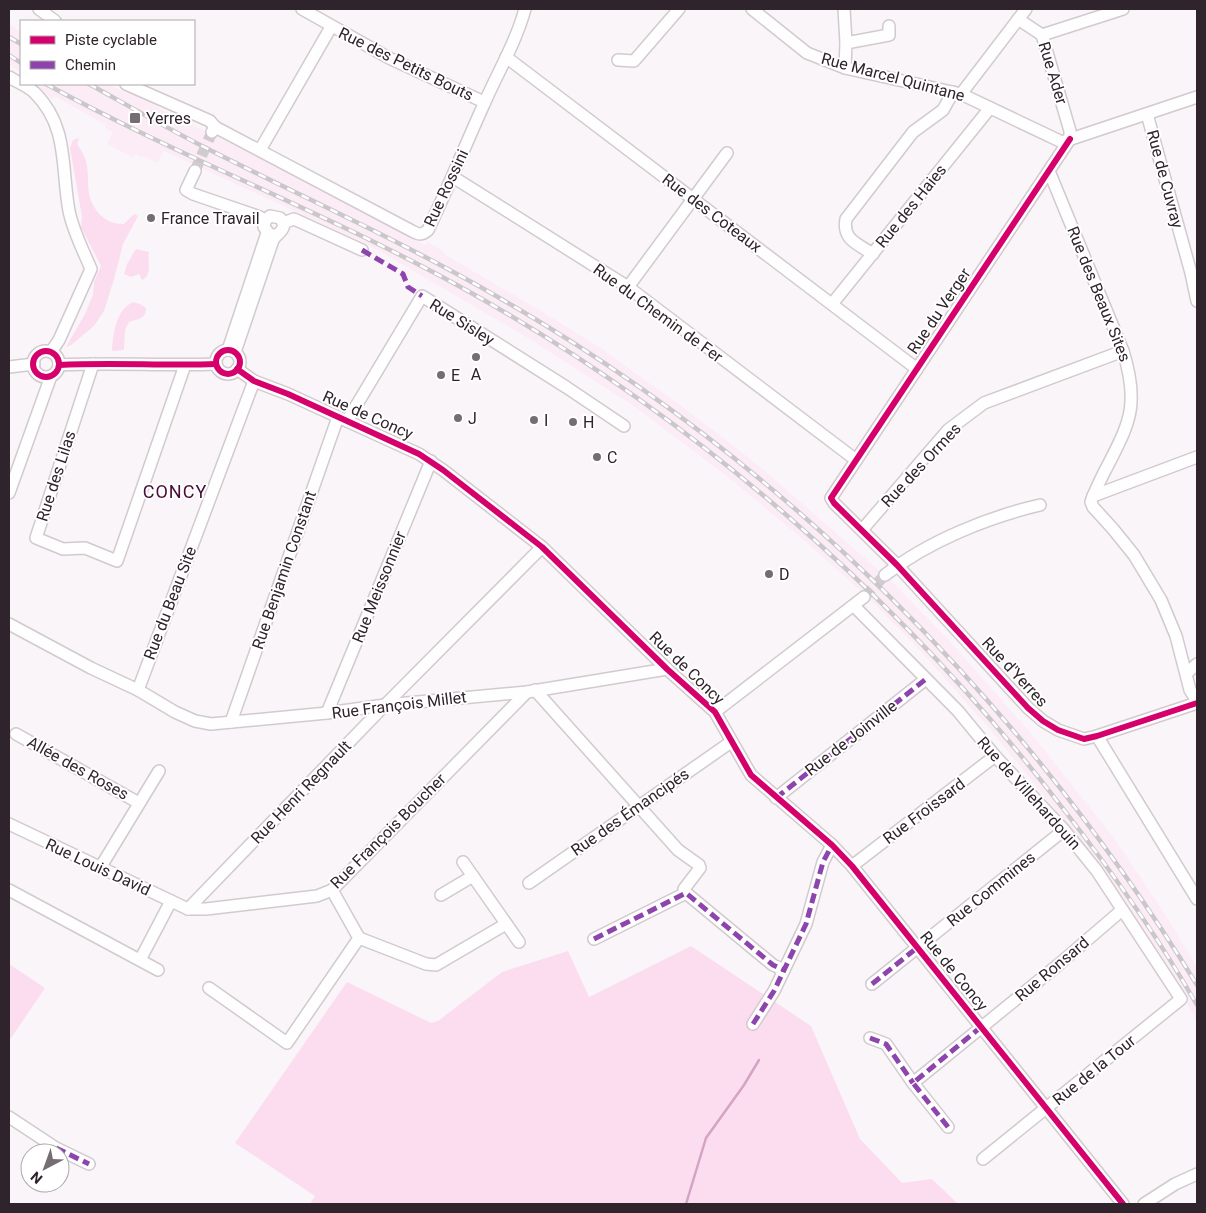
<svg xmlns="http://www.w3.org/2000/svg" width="1206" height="1213" viewBox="0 0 1206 1213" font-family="Roboto,sans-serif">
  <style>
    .built { fill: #fbecf5 }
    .green { fill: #fcddf0 }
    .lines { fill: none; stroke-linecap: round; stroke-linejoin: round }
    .stream { stroke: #d4a4c3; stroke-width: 2.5 }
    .minor-tunnel { stroke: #d1cbcf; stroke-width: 11; stroke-dasharray: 11 5.5; stroke-linecap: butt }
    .minor-casing { stroke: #d2cacf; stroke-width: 14 }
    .minor { stroke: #fefefe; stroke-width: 11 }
    .rail-casing { stroke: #cac7c8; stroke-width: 4.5 }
    .rail { stroke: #fff; stroke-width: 2.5; stroke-dasharray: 8; stroke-linecap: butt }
    .quiet { stroke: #8e44ad; stroke-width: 5; stroke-dasharray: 10 5; stroke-linecap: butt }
    .cycleway-casing { stroke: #fff; stroke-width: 9 }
    .cycleway { stroke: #d6006c; stroke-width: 6 }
    .poi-dot { fill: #766d73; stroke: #fff; stroke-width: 2 }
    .labels { text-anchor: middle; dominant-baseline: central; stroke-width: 4; stroke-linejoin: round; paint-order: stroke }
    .street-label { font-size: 16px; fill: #2f242b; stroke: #fff }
    .poi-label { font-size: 16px; fill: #2f242b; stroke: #fff; text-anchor: start }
    .neighbourhood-label { font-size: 18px; letter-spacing: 1px; fill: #480e37; stroke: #fff }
  </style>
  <rect width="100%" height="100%" fill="#faf5f8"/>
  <g class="built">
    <path d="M 9,24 L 21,32 L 21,72 L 9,64 Z"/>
    <path d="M 37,84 L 108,84 L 128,94 L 130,91 L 152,102 L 160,109 L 286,171 L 425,245 L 428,242 L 444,252 L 444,254 L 539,310 L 599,347 L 681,406 L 753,461 L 891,581 L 944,635 L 1029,731 L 1114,838 L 1164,913 L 1197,967 L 1197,1021 L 1157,952 L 1124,902 L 1061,817 L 989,728 L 920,650 L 871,600 L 805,541 L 729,478 L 637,408 L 525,336 L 367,244 L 164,151 L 157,163 L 143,156 L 141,157 L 136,154 L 134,158 L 107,144 L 113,132 L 105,128 L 106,125 L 55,96 L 52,99 L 36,85 Z"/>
  </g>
  <g class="green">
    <path d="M 79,138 L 77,144 C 80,148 83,153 85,158 C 90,171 86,188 91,201 C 97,215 109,225 124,224 L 134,214 L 138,216 L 123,244 L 114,279 L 104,311 L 94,326 L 71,345 L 66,347 L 85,314 L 93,295 L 94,282 L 101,266 L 81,227 L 82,217 L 70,148 L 73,140 Z"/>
    <path d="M 136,249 L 149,252 C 147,262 153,275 142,280 L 139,274 L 131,277 L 124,274 L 127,264 Z"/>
    <path d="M 133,302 L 140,304 L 146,308 C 146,319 138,319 129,322 L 125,330 L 124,350 L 112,351 C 113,333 116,310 133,302 Z"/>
    <path d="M 691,946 L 811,1026 L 860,1139 L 902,1183 L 932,1179 L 958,1204 L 310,1204 L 315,1196 L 235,1143 L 347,982 L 431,1023 L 438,1021 L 502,972 L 568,951 L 589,997 Z"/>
    <path d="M 9,964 L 45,988 L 9,1041 Z"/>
  </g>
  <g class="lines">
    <path class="stream" d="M 686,1204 L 706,1138 L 744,1085 L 759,1060"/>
    <g class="minor-tunnel">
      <path d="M 195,171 L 212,132"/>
      <path d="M 864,597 L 885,575"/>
    </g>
    <defs>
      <g id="minor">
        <path d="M 39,9 L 55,21"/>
        <path d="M 302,9 L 389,58 L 484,102"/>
        <path d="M 752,9 L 807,53 L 845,68 L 961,94 L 1062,142 L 1197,97"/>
        <path d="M 844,9 L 846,43 L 845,68"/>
        <path d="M 1018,19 L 1042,35 L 1070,131 L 1070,139"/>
        <path d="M 1042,35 L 1123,9"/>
        <path d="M 846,43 L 889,35 L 889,26"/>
        <path d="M 506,57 L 917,369"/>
        <path d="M 618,60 L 634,61 L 679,9"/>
        <path d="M 9,77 C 17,82 28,86 35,93 C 69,127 61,168 69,211 C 73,231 83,250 91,269 L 59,340 L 51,352"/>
        <path d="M 126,84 L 210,121 L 215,127 L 212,132"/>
        <path d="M 961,94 L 1026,9"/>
        <path d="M 1147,114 L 1191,273 L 1197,301"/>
        <path d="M 215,127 L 412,231 C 419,235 422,235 428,230 C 448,188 465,146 484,104 C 498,72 516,42 525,9"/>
        <path d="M 1070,139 L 831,498 L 834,503 L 897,565 L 1028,708 L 1043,721 L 1058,730 L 1084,739 L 1097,736 L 1197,703"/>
        <path d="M 260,150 L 331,27"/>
        <path d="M 195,171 L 186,190 L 193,194 L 260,217 L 265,221"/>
        <path d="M 1049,171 L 1123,351 C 1128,367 1132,383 1131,401 C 1131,433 1101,471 1091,502 L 1093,507 L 1113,529 L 1134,555 L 1161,600 L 1176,636 L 1190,690 L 1197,701"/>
        <path d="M 453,177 L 628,287 L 856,460"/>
        <path d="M 283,223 L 294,219 L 362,250"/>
        <path d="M 873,254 C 858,244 842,240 846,219 L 913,132 L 943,110 L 953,92"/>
        <path d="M 628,287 L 727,153"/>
        <path d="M 832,304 L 990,108"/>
        <circle cx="228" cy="362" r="12"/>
        <path d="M 228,350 L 267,233"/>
        <circle cx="46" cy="364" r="13"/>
        <path d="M 235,352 L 273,240 C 278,232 289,229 280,218 L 270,216 L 265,221 L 264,227 L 270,235 L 276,235"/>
        <path d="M 93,364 L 36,538 L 63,549 L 85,548 L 117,561 L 185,365"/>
        <path d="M 59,365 C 111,362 164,366 216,364"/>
        <path d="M 9,367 L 34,364"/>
        <path d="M 237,369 L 254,381 L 288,394 L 419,454 L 443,470 L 542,547 L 667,669 L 715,712 L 751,775 L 832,845 L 852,866 L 1123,1204"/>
        <path d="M 347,421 L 422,296 L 566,387 L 624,426"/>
        <path d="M 9,493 L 51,376"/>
        <path d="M 1093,496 L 1197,457"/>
        <path d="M 862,530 L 948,430 L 984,403 L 1123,351"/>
        <path d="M 885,575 C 927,542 988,517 1040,505"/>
        <path d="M 854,606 L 958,711 L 995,756 L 1064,830 L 1097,871 L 1181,999 L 983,1159"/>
        <path d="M 9,624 L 91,668 L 138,690 L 175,712 L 195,721 L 211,724 L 327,713 L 385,705 L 527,692 L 667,669"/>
        <path d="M 1187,673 L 1197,664"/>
        <path d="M 138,690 L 254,381"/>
        <path d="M 535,690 L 678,850 L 699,865 L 700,868 L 684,889 L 686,893"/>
        <path d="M 715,712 L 864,597"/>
        <path d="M 327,713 L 431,461"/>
        <path d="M 231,722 L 338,417"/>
        <path d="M 16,734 L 139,803"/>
        <path d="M 1097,736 L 1197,899"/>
        <path d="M 776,798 L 926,679"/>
        <path d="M 9,824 L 188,909 L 206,909 L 317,896 L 332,890 L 527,692"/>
        <path d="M 463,862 L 519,942"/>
        <path d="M 852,866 L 995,756"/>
        <path d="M 100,868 L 159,771"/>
        <path d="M 529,883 L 731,742"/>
        <path d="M 9,890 L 158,970"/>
        <path d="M 441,895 L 473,876"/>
        <path d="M 188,909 L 385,705 L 542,547"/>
        <path d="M 359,938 L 426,964 L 436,965 L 506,924"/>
        <path d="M 594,939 L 686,893 L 773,965 L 784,970"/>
        <path d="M 140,960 L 171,901"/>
        <path d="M 872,984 L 1064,830"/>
        <path d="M 209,988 L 287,1043 L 359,938 L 332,890"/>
        <path d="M 753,1024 L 774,991 L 806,924 L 823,862 L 832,845"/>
        <path d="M 870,1038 L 886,1044 L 913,1083"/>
        <path d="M 9,1117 L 56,1148 L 89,1164"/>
        <path d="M 948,1127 L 913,1083 L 1058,965 L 1122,910"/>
        <path d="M 1144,1204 L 1175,1184 L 1197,1174"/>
      </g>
    </defs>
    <use href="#minor" class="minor-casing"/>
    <use href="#minor" class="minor"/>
    <defs>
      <g id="rail">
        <path d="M 9,37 L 21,44"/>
        <path d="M 9,55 L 21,63"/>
        <path d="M 46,84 C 183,159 330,214 466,290 C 697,419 900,597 1061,806 C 1110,869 1157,935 1197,1005"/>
        <path d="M 89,84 C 127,105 165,127 204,147 C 304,198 406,243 503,300 C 788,465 1025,705 1197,985"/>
      </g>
    </defs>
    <use href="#rail" class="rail-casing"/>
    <use href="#rail" class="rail"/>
    <g class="quiet">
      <path d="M 362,250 L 403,274 L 408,287 L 422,296"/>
      <path d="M 776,798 L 926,679"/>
      <path d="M 594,939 L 686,893 L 773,965 L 784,970"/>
      <path d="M 872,984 L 918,947"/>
      <path d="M 753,1024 L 774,991 L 806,924 L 823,862 L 832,845"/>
      <path d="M 870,1038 L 886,1044 L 913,1083"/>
      <path d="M 948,1127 L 913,1083 L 981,1027"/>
      <path d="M 56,1148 L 89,1164"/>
    </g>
    <defs>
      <g id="cycleway">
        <path d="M 1070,139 L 831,498 L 834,503 L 897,565 L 1028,708 L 1043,721 L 1058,730 L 1084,739 L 1097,736 L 1197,703"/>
        <circle cx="228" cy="362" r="12"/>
        <circle cx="46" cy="364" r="13"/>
        <path d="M 59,365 C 111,362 164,366 216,364"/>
        <path d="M 237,369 L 254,381 L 288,394 L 419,454 L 443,470 L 542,547 L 667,669 L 715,712 L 751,775 L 832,845 L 852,866 L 1123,1204"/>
      </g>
    </defs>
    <use href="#cycleway" class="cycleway-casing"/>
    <use href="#cycleway" class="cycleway"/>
  </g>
  <g class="poi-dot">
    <rect x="129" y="112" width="12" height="12" rx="2.5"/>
    <circle cx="151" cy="218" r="5"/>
    <circle cx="476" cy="357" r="5"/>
    <circle cx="441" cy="375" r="5"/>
    <circle cx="458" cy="418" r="5"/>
    <circle cx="534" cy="420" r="5"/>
    <circle cx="573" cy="422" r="5"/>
    <circle cx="597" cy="457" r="5"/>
    <circle cx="769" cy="574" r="5"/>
  </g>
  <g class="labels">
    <g class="street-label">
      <text transform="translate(406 64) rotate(26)">Rue des Petits Bouts</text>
      <text transform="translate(1053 73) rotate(73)">Rue Ader</text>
      <text transform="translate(893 77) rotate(15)">Rue Marcel Quintane</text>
      <text transform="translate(1165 179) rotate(75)">Rue de Cuvray</text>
      <text transform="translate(446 188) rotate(-65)">Rue Rossini</text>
      <text transform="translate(911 206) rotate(-51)">Rue des Haies</text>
      <text transform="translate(712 213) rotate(37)">Rue des Coteaux</text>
      <text transform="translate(1099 294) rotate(68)">Rue des Beaux Sites</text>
      <text transform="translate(939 311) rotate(-56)">Rue du Verger</text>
      <text transform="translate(658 313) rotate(36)">Rue du Chemin de Fer</text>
      <text transform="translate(462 322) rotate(32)">Rue Sisley</text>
      <text transform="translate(368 415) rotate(24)">Rue de Concy</text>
      <text transform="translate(921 465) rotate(-47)">Rue des Ormes</text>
      <text transform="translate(56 476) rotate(-72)">Rue des Lilas</text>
      <text transform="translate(284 570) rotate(-71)">Rue Benjamin Constant</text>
      <text transform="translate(379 587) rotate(-68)">Rue Meissonnier</text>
      <text transform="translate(170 603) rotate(-69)">Rue du Beau Site</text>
      <text transform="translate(687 668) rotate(44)">Rue de Concy</text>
      <text transform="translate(1015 672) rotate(47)">Rue d'Yerres</text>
      <text transform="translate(399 705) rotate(-7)">Rue François Millet</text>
      <text transform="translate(851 738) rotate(-38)">Rue de Joinville</text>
      <text transform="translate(78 768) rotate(29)">Allée des Roses</text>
      <text transform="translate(301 792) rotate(-46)">Rue Henri Regnault</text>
      <text transform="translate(1029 793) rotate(48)">Rue de Villehardouin</text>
      <text transform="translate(924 811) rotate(-37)">Rue Froissard</text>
      <text transform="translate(630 812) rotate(-35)">Rue des Émancipés</text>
      <text transform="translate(388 831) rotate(-45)">Rue François Boucher</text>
      <text transform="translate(98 867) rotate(25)">Rue Louis David</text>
      <text transform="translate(991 889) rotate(-39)">Rue Commines</text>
      <text transform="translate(1052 969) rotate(-40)">Rue Ronsard</text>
      <text transform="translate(954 971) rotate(51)">Rue de Concy</text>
      <text transform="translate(1094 1070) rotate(-39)">Rue de la Tour</text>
    </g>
    <g class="poi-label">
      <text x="146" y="118">Yerres</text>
      <text x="161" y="218">France Travail</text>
      <text x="476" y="374" text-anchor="middle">A</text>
      <text x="451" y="375">E</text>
      <text x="468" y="418">J</text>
      <text x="544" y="420">I</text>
      <text x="583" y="422">H</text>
      <text x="607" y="457">C</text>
      <text x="779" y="574">D</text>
    </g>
    <g class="neighbourhood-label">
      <text x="175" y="491">CONCY</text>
    </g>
  </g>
  <rect width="1206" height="1213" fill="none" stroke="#2f242b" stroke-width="20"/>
  <rect x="20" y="20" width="175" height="65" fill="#ffffff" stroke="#aca7aa"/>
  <rect x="30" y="36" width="25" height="8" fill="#d6006c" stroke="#aca7aa"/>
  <text x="65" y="45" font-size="15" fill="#2f242b">Piste cyclable</text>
  <rect x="30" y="61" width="25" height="8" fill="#8e44ad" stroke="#aca7aa"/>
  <text x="65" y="70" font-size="15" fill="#2f242b">Chemin</text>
  <g transform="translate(45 1168) rotate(221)"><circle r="24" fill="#ffffff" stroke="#aca7aa"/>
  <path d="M0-4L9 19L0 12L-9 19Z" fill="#766d73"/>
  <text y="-8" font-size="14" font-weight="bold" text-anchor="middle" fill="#2f242b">N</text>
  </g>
</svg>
